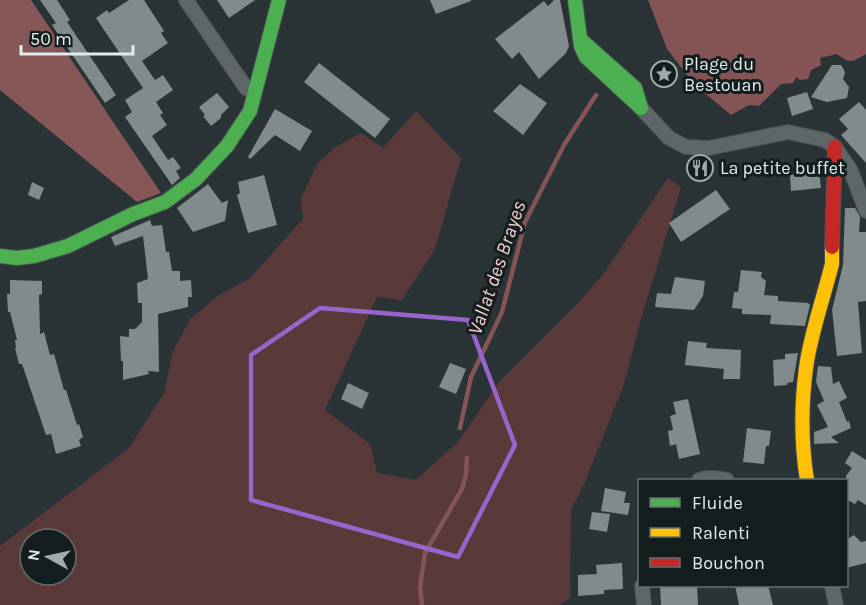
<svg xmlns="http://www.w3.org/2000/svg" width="866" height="605" viewBox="0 0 866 605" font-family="Karla,sans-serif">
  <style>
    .green { fill: #5a3939; fill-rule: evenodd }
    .forest { fill: #855757 }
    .water { fill: #855555 }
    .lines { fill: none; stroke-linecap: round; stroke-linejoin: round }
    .stream { stroke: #855555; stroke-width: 4.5 }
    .building { fill: #818b8c }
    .street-casing { stroke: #495153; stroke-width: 16 }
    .fast-casing { stroke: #495153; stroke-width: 16 }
    .slow-casing { stroke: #495153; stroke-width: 16 }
    .jam-casing { stroke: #495153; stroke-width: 16 }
    .street { stroke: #5f6667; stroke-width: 14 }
    .fast { stroke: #4caf50; stroke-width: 14 }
    .slow { stroke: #ffc107; stroke-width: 14 }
    .jam { stroke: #c62828; stroke-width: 14 }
    .marked { fill: none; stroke: #9965cd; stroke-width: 4.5; stroke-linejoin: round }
    .labels { text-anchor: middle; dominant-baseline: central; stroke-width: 6; stroke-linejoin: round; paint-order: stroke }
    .poi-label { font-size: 18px; fill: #e0ebed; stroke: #151e1f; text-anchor: start }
    .water-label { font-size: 20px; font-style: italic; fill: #f5d1d0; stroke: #151e1f }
  </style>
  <rect width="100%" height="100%" fill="#2a3436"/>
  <path class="green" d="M 416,111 L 461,158 L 435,249 L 402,300 L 377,297 L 325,410 L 370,444 L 377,473 L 416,480 L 458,442 L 500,381 L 579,302 L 604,273 L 668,178 L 681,187 L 641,319 L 624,384 L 585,482 L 571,510 L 570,598 L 559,605 L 0,605 L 0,546 L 129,448 L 164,393 L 173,351 L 190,319 L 219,295 L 249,279 L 303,219 L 301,199 L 317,164 L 334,148 L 361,133 L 383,148 ZM 30,539 L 66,539 L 66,575 L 30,575 Z"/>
  <path class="forest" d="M 0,0 L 31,0 L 161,193 L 137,202 L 0,90 Z"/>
  <path class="water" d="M 648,0 L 866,0 L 866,54 C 853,62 849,64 837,54 L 820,58 L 821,65 L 811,70 L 808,79 L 800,80 L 796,77 L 793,83 L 781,84 L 759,106 L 749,105 L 731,115 L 694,84 L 667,49 Z"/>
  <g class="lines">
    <g class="stream">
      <path d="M 460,428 L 471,377 L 502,312 L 525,222 L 564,145 L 596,95"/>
      <path d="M 422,605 L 420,587 L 425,553 L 462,489 L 466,474 L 467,458"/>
    </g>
  </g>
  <g class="building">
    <path d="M 40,0 L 57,0 L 70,20 L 67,22 L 116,95 L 105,103 L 52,25 L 56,23 Z"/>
    <path d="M 129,0 L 144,0 L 164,31 L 161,33 L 168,43 L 142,61 L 155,80 L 163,75 L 173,90 L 156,102 L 163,113 L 160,115 L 167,125 L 152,136 L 168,160 L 173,157 L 181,168 L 176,171 L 180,178 L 172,185 L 125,117 L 132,112 L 125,100 L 143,88 L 96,18 L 107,10 L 109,13 Z"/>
    <path d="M 217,0 L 255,0 L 229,18 Z"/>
    <path d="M 430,0 L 471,0 L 471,1 L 436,14 Z"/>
    <path d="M 554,0 L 560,0 L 569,46 L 566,53 L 539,79 L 519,52 L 512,59 L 495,39 L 544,1 L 548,6 Z"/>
    <path d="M 319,63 L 390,119 L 375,138 L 304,82 Z"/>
    <path d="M 832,65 L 841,65 L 844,70 L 845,73 L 843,79 L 849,87 L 847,98 L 827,102 L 811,97 Z"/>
    <path d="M 520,84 L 547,103 L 523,135 L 493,111 Z"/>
    <path d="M 807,92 L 813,109 L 792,116 L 787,98 Z"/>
    <path d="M 217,93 L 229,107 L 221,115 L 221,118 L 211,126 L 203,116 L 205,115 L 199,107 Z"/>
    <path d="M 859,102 L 866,110 L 866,163 L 841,135 L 848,129 L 839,119 Z"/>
    <path d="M 275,109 L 312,131 L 300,151 L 275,135 L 250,159 L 248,157 Z"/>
    <path d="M 819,171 L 821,188 L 791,191 L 790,175 Z"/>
    <path d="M 264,175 L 277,225 L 248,233 L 237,195 L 240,193 L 238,182 Z"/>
    <path d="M 32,182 L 44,188 L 39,200 L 28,195 Z"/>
    <path d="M 208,184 L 222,203 L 228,200 L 225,221 L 193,232 L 177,208 Z"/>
    <path d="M 716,190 L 730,209 L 681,242 L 669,223 Z"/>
    <path d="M 845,208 L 855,208 L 860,217 L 859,232 L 866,232 L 866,301 L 858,302 L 862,353 L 837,356 L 832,310 L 843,265 Z"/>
    <path d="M 150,220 L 152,226 L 162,225 L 166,252 L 169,252 L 172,271 L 180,271 L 180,281 L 191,280 L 192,297 L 188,297 L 188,307 L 158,314 L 159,372 L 148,371 L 149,374 L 123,380 L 123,361 L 121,361 L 120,336 L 129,337 L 129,329 L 135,329 L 142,322 L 142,303 L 138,303 L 137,283 L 148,279 L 143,236 L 115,246 L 111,237 Z"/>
    <path d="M 741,270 L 762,272 L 761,277 L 766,281 L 764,295 L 778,296 L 778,301 L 808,303 L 810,305 L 805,326 L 770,324 L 771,315 L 742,314 L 742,309 L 732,308 L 734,292 L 738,292 Z"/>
    <path d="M 675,277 L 705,281 L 703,296 L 694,310 L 655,307 L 657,293 L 671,294 Z"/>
    <path d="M 10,280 L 42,281 L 42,294 L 39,295 L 40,334 L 44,332 L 50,355 L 54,354 L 64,390 L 66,390 L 77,425 L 79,424 L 83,437 L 79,440 L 81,446 L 56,454 L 51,434 L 46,435 L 22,364 L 19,364 L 15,348 L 16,348 L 15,340 L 17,340 L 10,312 L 8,312 L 7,294 L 10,294 Z"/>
    <path d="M 688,341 L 707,343 L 706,348 L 741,350 L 740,379 L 723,379 L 724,369 L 685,365 Z"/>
    <path d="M 798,353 L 793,382 L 787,383 L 787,385 L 774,386 L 773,360 L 785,359 L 785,354 Z"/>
    <path d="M 450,363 L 466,369 L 456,394 L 439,387 Z"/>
    <path d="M 818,366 L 831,367 L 833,384 L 839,381 L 847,398 L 839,402 L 847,422 L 849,421 L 851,428 L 831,437 L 839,443 L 814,444 L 814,432 L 828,427 L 817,405 L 824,401 L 816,382 Z"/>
    <path d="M 348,383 L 369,393 L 362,409 L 341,399 Z"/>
    <path d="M 688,399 L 700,454 L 679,459 L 676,444 L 670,446 L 668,431 L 673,430 L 670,416 L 676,414 L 673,402 Z"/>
    <path d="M 747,428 L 771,431 L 769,446 L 766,446 L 764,464 L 743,462 Z"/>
    <path d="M 852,451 L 866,460 L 866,505 L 858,500 L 855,504 L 846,499 L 846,476 L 852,468 L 845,463 Z"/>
    <path d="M 605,488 L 626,492 L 624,503 L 630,503 L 628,515 L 601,511 Z"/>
    <path d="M 592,512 L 610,514 L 607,532 L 589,529 Z"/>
    <path d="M 854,535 L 861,542 L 866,541 L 866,563 L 846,568 L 846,540 Z"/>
    <path d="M 622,563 L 623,589 L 604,590 L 604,594 L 578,596 L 578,575 L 597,574 L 596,565 Z"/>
    <path d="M 660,585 L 697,586 L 698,605 L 661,605 Z"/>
    <path d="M 735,585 L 768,585 L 773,605 L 739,605 Z"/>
  </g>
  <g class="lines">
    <defs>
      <g id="street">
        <path d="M 186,0 L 246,88 L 255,92"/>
        <path d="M 641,108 L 669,138 L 686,147 L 709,148 L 788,132 L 825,140 L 835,147 L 851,171 L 866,211"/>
        <path d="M 699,480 C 707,477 718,478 727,480"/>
        <path d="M 642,586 L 644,605"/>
        <path d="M 832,586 L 836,605"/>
      </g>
      <g id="fast">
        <path d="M 575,0 L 581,46 L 586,57 L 641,108 L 635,88 L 580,39"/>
        <path d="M 0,256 L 17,258 L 34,256 L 68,246 L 133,214 L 165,202 L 196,179 L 227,146 L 250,111 L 279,0"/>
      </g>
      <path id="slow" d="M 807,480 C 801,443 801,406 806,368 C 810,336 824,296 832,264 L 832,247"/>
      <path id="jam" d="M 832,247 L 835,147"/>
    </defs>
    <use href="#street" class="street-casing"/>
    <use href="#fast" class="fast-casing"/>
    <use href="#slow" class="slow-casing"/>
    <use href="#jam" class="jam-casing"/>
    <use href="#street" class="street"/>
    <use href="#fast" class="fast"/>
    <use href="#slow" class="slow"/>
    <use href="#jam" class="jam"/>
  </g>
  <path class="marked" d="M 320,308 L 468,320 L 515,445 L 458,557 L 251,500 L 251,355 Z"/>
  <defs>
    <symbol id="sight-ring" viewBox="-11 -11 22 22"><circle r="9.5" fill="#151e1f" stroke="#a0abad" stroke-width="1.5"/><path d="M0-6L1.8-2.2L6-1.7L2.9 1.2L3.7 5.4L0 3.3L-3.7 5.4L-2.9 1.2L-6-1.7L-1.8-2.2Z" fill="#a0abad"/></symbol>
    <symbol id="restaurant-ring" viewBox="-11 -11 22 22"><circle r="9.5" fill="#151e1f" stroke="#a0abad" stroke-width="1.5"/><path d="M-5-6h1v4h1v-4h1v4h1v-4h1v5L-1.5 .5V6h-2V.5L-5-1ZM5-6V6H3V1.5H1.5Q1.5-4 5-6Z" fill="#a0abad"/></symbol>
  </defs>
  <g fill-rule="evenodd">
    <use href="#sight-ring" x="649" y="59" width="30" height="30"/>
    <use href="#restaurant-ring" x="685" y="153" width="30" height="30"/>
  </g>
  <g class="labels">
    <g class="poi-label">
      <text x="684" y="64">Plage du<tspan x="684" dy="21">Bestouan</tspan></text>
      <text x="720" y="168">La petite buffet</text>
    </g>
    <g class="water-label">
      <text transform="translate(497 268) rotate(-71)">Vallat des Brayes</text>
    </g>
  </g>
  <rect x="638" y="479" width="210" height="108" fill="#151e1f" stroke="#667071" stroke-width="1.5"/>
  <rect x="650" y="498" width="30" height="9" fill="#4caf50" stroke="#667071" stroke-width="1.5"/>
  <text x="692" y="509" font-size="18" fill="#e0ebed">Fluide</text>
  <rect x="650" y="528" width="30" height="9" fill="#ffc107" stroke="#667071" stroke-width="1.5"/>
  <text x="692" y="539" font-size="18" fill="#e0ebed">Ralenti</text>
  <rect x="650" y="558" width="30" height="9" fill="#c62828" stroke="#667071" stroke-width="1.5"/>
  <text x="692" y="569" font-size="18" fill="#e0ebed">Bouchon</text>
  <g transform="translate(48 557) rotate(278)"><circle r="28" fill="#151e1f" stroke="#667071" stroke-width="1.5"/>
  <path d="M0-4.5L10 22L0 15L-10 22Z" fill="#a0abad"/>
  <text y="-9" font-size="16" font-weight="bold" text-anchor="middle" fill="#e0ebed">N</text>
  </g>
  <path d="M21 45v9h112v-9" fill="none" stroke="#e0ebed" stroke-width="3"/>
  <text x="30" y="45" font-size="18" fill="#e0ebed" stroke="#151e1f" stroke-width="4.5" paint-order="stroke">50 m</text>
</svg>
